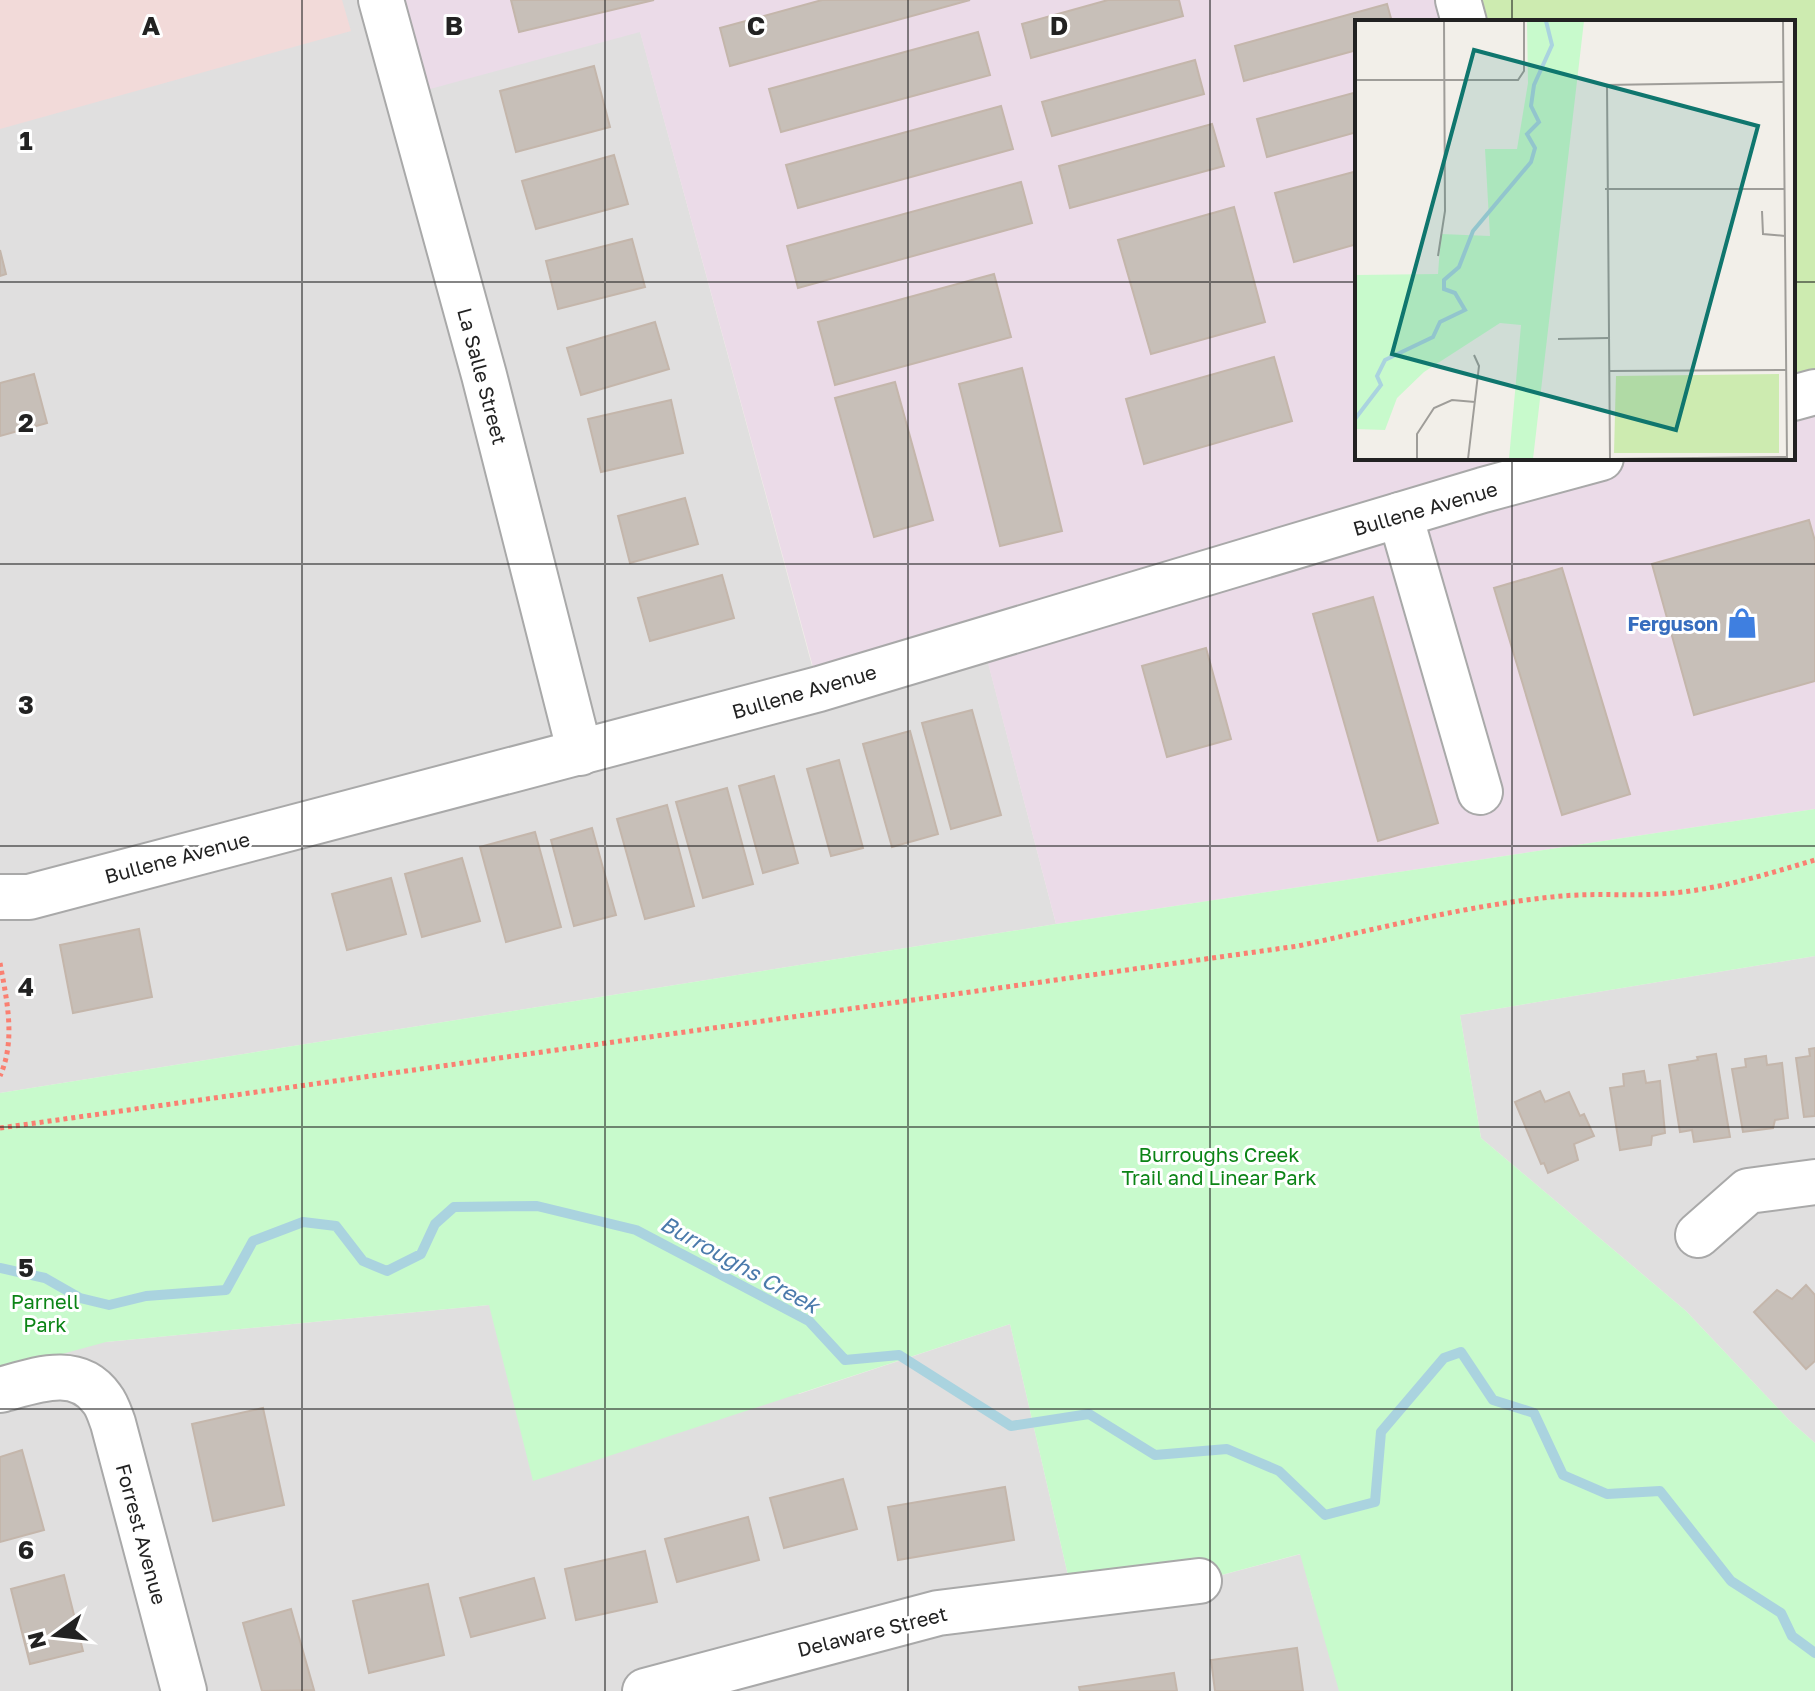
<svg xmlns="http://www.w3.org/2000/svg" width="1815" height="1691" viewBox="0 0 1815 1691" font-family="'Golos Text',sans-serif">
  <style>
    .residential { fill: #e0dfdf }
    .commercial { fill: #f2dad9 }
    .industrial { fill: #ebdbe8; fill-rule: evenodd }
    .grass { fill: #cdebb0 }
    .park { fill: #c8facc }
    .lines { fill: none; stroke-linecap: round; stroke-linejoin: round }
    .stream { stroke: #aad3df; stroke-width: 10 }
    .building { fill: #c7bfb8; stroke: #c4b6ab; stroke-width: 2 }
    .minor-casing { stroke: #a9a9a9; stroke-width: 48 }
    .path { stroke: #fa8072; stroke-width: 5; stroke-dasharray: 4 4; stroke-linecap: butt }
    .minor { stroke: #fff; stroke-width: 44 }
    .grid { fill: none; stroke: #222; stroke-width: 2; stroke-opacity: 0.55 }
    .labels { text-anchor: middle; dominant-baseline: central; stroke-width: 6; stroke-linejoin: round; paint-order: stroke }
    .street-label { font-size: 20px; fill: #222; stroke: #fff }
    .shop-label { font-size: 20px; font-weight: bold; fill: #366cbe; stroke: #fff; text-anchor: end }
    .park-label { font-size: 20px; fill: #0c8416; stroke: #fff }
    .water-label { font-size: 22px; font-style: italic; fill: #4a7aab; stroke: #fff }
    .inset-river { fill: none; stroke: #aad3df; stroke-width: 4 }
    .inset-road { fill: none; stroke: #9f9d99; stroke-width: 2 }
    .view { fill: #0f766e; fill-opacity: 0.15; stroke: #0f766e; stroke-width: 4 }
    .inset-edge { fill: none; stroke: #222; stroke-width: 4 }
    .grid-label { font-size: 26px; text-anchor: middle; font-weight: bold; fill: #222; stroke: #fff; stroke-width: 6; stroke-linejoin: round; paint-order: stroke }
  </style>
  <rect width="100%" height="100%" fill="#f2efe9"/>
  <g class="residential">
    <path d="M 0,0 L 381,0 L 408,94 L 640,31 L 818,688 L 982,639 L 1056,924 L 0,1093 Z"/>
    <path d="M 1815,956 L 1815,1443 L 1789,1420 L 1686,1311 L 1481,1138 L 1460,1015 Z"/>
    <path d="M 0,1272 L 106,1342 L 489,1305 L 799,1394 L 1010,1324 L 1073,1597 L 1199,1581 L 1301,1554 L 1313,1600 L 1729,1691 L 0,1691 Z"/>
  </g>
  <path class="commercial" d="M 0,0 L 342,0 L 351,31 L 0,129 Z"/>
  <path class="industrial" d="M 381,0 L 1815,0 L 1815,809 L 1056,924 L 982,640 L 819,689 L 640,32 L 408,95 ZM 1357,22 L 1793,22 L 1793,458 L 1357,458 Z"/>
  <path class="grass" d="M 1479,0 L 1815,0 L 1815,379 L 1793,385 L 1793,22 L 1485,22 Z"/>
  <path class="park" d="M 1815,809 L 1815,956 L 1460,1015 L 1481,1138 L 1686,1311 L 1789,1420 L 1815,1443 L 1815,1691 L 1339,1691 L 1300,1554 L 1199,1581 L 1073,1597 L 1010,1324 L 533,1481 L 489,1305 L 106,1342 L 0,1371 L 0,1093 L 1056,924 Z"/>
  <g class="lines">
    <path class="stream" d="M 0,1268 L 45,1278 L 80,1298 L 109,1305 L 146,1296 L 226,1290 L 253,1241 L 303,1222 L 336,1226 L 363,1261 L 387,1271 L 421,1254 L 435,1224 L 454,1207 L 537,1206 L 636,1230 L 809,1321 L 845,1360 L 899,1355 L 1011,1426 L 1089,1414 L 1155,1455 L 1227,1449 L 1279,1471 L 1325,1515 L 1375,1502 L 1381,1432 L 1444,1358 L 1461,1352 L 1493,1400 L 1534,1413 L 1563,1475 L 1607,1494 L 1660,1491 L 1731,1581 L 1781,1613 L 1792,1636 L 1815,1653"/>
  </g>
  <g class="building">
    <path d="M 511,0 L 654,0 L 519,32 Z"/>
    <path d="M 822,0 L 970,0 L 730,66 L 720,28 Z"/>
    <path d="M 1108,0 L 1179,0 L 1183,16 L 1031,58 L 1022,24 Z"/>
    <path d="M 1387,4 L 1392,22 L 1357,22 L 1357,50 L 1244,81 L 1235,46 Z"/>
    <path d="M 978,32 L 990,75 L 781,132 L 769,89 Z"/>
    <path d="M 1195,60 L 1204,94 L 1052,136 L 1042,102 Z"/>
    <path d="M 594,66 L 610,127 L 516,152 L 500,91 Z"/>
    <path d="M 1357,92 L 1357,132 L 1267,157 L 1257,119 Z"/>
    <path d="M 1001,106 L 1013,149 L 798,208 L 786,165 Z"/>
    <path d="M 1212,124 L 1224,166 L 1070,208 L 1059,166 Z"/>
    <path d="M 614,155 L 628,204 L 536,229 L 522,181 Z"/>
    <path d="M 1357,171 L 1357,244 L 1294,262 L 1275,193 Z"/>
    <path d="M 1021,182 L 1032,223 L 798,288 L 787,246 Z"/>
    <path d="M 1234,207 L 1265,322 L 1151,354 L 1118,240 Z"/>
    <path d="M 632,239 L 645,287 L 558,309 L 546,261 Z"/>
    <path d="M 0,250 L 6,274 L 0,276 Z"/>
    <path d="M 994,274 L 1011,337 L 835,385 L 818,322 Z"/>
    <path d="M 655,322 L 669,369 L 581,395 L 567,348 Z"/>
    <path d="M 1274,357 L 1292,421 L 1144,464 L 1126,399 Z"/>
    <path d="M 1022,368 L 1062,531 L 1000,546 L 959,384 Z"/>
    <path d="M 34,374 L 47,423 L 0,436 L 0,383 Z"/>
    <path d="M 895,382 L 933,520 L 874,537 L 835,398 Z"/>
    <path d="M 671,400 L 683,453 L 601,472 L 588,419 Z"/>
    <path d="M 685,498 L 698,544 L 630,563 L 618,516 Z"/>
    <path d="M 1809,520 L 1815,541 L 1815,681 L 1694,715 L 1652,564 Z"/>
    <path d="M 1562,568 L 1630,794 L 1562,815 L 1494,588 Z"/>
    <path d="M 722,575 L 734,618 L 650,641 L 638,598 Z"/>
    <path d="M 1373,597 L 1438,823 L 1378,841 L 1313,614 Z"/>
    <path d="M 1206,648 L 1231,739 L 1167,757 L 1142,666 Z"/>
    <path d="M 972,710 L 1001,815 L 951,829 L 922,723 Z"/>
    <path d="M 910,731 L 938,834 L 892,847 L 863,744 Z"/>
    <path d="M 839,760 L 863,848 L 831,856 L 807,769 Z"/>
    <path d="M 774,776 L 798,863 L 763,873 L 739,786 Z"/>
    <path d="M 727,788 L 753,884 L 703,898 L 676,802 Z"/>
    <path d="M 667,805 L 694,906 L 645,919 L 617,819 Z"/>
    <path d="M 592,828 L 616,915 L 574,926 L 551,840 Z"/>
    <path d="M 535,832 L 561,927 L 506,942 L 480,847 Z"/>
    <path d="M 462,858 L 480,921 L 422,937 L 405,874 Z"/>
    <path d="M 391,878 L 406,934 L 347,950 L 332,894 Z"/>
    <path d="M 139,929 L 152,997 L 73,1013 L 60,945 Z"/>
    <path d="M 1815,1048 L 1815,1116 L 1804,1117 L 1796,1058 L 1810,1056 L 1809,1049 Z"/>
    <path d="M 1716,1054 L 1730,1137 L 1694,1142 L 1692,1130 L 1680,1132 L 1669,1065 L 1698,1060 L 1697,1057 Z"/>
    <path d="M 1766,1056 L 1767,1065 L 1782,1063 L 1788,1118 L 1775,1120 L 1773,1128 L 1743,1132 L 1732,1069 L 1746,1067 L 1745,1059 Z"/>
    <path d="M 1644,1071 L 1646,1083 L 1660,1081 L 1665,1133 L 1652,1136 L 1651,1145 L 1620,1150 L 1610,1088 L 1624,1086 L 1623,1074 Z"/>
    <path d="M 1540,1091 L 1545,1102 L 1569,1092 L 1580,1116 L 1584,1114 L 1594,1136 L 1574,1144 L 1578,1160 L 1548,1173 L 1544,1163 L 1541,1164 L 1515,1102 Z"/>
    <path d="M 1806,1285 L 1815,1295 L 1815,1361 L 1806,1369 L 1754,1312 L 1777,1290 L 1792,1299 Z"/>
    <path d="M 263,1408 L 284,1505 L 213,1521 L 192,1424 Z"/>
    <path d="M 22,1450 L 44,1530 L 0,1542 L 0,1457 Z"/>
    <path d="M 843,1479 L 857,1529 L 784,1548 L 770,1498 Z"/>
    <path d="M 1005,1487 L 1014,1540 L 898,1560 L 888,1507 Z"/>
    <path d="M 748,1517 L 759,1560 L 677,1582 L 665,1539 Z"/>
    <path d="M 645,1551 L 657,1602 L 576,1620 L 565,1569 Z"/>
    <path d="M 64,1575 L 83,1651 L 30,1664 L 11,1589 Z"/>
    <path d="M 534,1578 L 545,1618 L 471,1637 L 460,1598 Z"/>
    <path d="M 428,1584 L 444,1655 L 369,1673 L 353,1601 Z"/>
    <path d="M 291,1609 L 314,1690 L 262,1691 L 243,1623 Z"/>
    <path d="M 1297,1648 L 1303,1691 L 1215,1691 L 1211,1660 Z"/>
    <path d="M 1174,1673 L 1177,1691 L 1080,1691 L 1079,1687 Z"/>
  </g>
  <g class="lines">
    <defs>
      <g id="minor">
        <path d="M 381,0 L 484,375 L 580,753"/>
        <path d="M 1458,0 L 1464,22"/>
        <path d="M 1793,398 L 1815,392"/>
        <path d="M 1400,515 L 1480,792"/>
        <path d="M 0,897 L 29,897 L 819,689 L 1483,490 L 1601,458"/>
        <path d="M 1698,1235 L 1748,1191 L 1815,1182"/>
        <path d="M 0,1390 C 34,1381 77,1363 102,1399 C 107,1405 110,1415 113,1423 L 184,1691"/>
        <path d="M 645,1691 L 938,1613 L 1199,1581"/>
      </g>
    </defs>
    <use href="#minor" class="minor-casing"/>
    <g class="path">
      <path d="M 0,963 C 7,1001 16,1040 0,1076"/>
      <path d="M 0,1128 L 1298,946 C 1386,927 1473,904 1562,896 C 1595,893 1628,896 1660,894 C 1714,891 1764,875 1815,860"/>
    </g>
    <use href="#minor" class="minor"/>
  </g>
  <path class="grid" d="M 302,0 L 302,1691M 605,0 L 605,1691M 908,0 L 908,1691M 1210,0 L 1210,1691M 1512,0 L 1512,22M 0,282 L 1357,282M 1793,282 L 1815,282M 1512,458 L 1512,1691M 0,564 L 1815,564M 0,846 L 1815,846M 0,1127 L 1815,1127M 0,1409 L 1815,1409"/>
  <defs>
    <symbol id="shop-bare" viewBox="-9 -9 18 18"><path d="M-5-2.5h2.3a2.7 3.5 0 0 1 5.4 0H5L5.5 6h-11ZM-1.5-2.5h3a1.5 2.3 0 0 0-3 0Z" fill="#3f7fe0" stroke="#fff" stroke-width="2.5" paint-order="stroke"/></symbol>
  </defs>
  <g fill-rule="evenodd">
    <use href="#shop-bare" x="1720" y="601" width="44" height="44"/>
  </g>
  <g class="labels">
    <g class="street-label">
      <text transform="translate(483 376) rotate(75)">La Salle Street</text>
      <text transform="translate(1425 508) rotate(-16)">Bullene Avenue</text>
      <text transform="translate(804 691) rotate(-16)">Bullene Avenue</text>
      <text transform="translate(177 857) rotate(-15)">Bullene Avenue</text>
      <text transform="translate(142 1534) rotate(75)">Forrest Avenue</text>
      <text transform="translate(872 1631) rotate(-14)">Delaware Street</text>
    </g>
    <g class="shop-label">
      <text x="1718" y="623">Ferguson</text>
    </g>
    <g class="park-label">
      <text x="1219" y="1154">Burroughs Creek<tspan x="1219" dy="23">Trail and Linear Park</tspan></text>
      <text x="45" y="1301">Parnell<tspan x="45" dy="23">Park</tspan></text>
    </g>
    <g class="water-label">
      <text transform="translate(740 1264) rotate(29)">Burroughs Creek</text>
    </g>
  </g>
  <g transform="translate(1355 20)">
    <rect width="440" height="440" fill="#f2efe9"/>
    <path d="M 424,354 L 424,433 L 259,433 L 261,356 Z" fill="#cdebb0"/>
    <path d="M 172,1 L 229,1 L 178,439 L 154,439 L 166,305 L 145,303 L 69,352 L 42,378 L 30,410 L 0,409 L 0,255 L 83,254 L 86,214 L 135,216 L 130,129 L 162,129 L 173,63 Z" fill="#c8facc"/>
    <path class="inset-river" d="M 0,399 L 26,365 L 22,356 L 30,340 L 78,317 L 85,302 L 110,290 L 100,273 L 89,269 L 89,260 L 104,247 L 118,211 L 176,142 L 180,128 L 172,114 L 184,102 L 176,86 L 179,65 L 197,25 L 191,1"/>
    <path class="inset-road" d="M 428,1 L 432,439M 0,60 L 163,60 L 169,51 L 169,1M 0,148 L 0,190M 250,169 L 430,169M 407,191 L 408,214 L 430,216M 83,236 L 90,191 L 89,1M 203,319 L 253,318M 254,351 L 431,350M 62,439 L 62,414 L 79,388 L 97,380 L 120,382M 113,439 L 124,346 L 119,335M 255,439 L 252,65 L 429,62M 255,439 L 432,437"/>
    <path class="view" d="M 119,30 L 403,106 L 321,410 L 37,334 Z"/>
    <rect width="440" height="440" class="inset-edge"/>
  </g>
  <g class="grid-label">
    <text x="151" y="35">A</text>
    <text x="454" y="35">B</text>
    <text x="756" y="35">C</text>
    <text x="1059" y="35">D</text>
    <text x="26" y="150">1</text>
    <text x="26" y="432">2</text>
    <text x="26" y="714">3</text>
    <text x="26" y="996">4</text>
    <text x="26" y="1277">5</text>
    <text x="26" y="1559">6</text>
  </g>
  <g transform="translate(56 1635) rotate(255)" stroke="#ffffff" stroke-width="6" paint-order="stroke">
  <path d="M0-6L14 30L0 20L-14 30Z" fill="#222222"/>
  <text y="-12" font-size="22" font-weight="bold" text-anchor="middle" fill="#222222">N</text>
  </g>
</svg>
